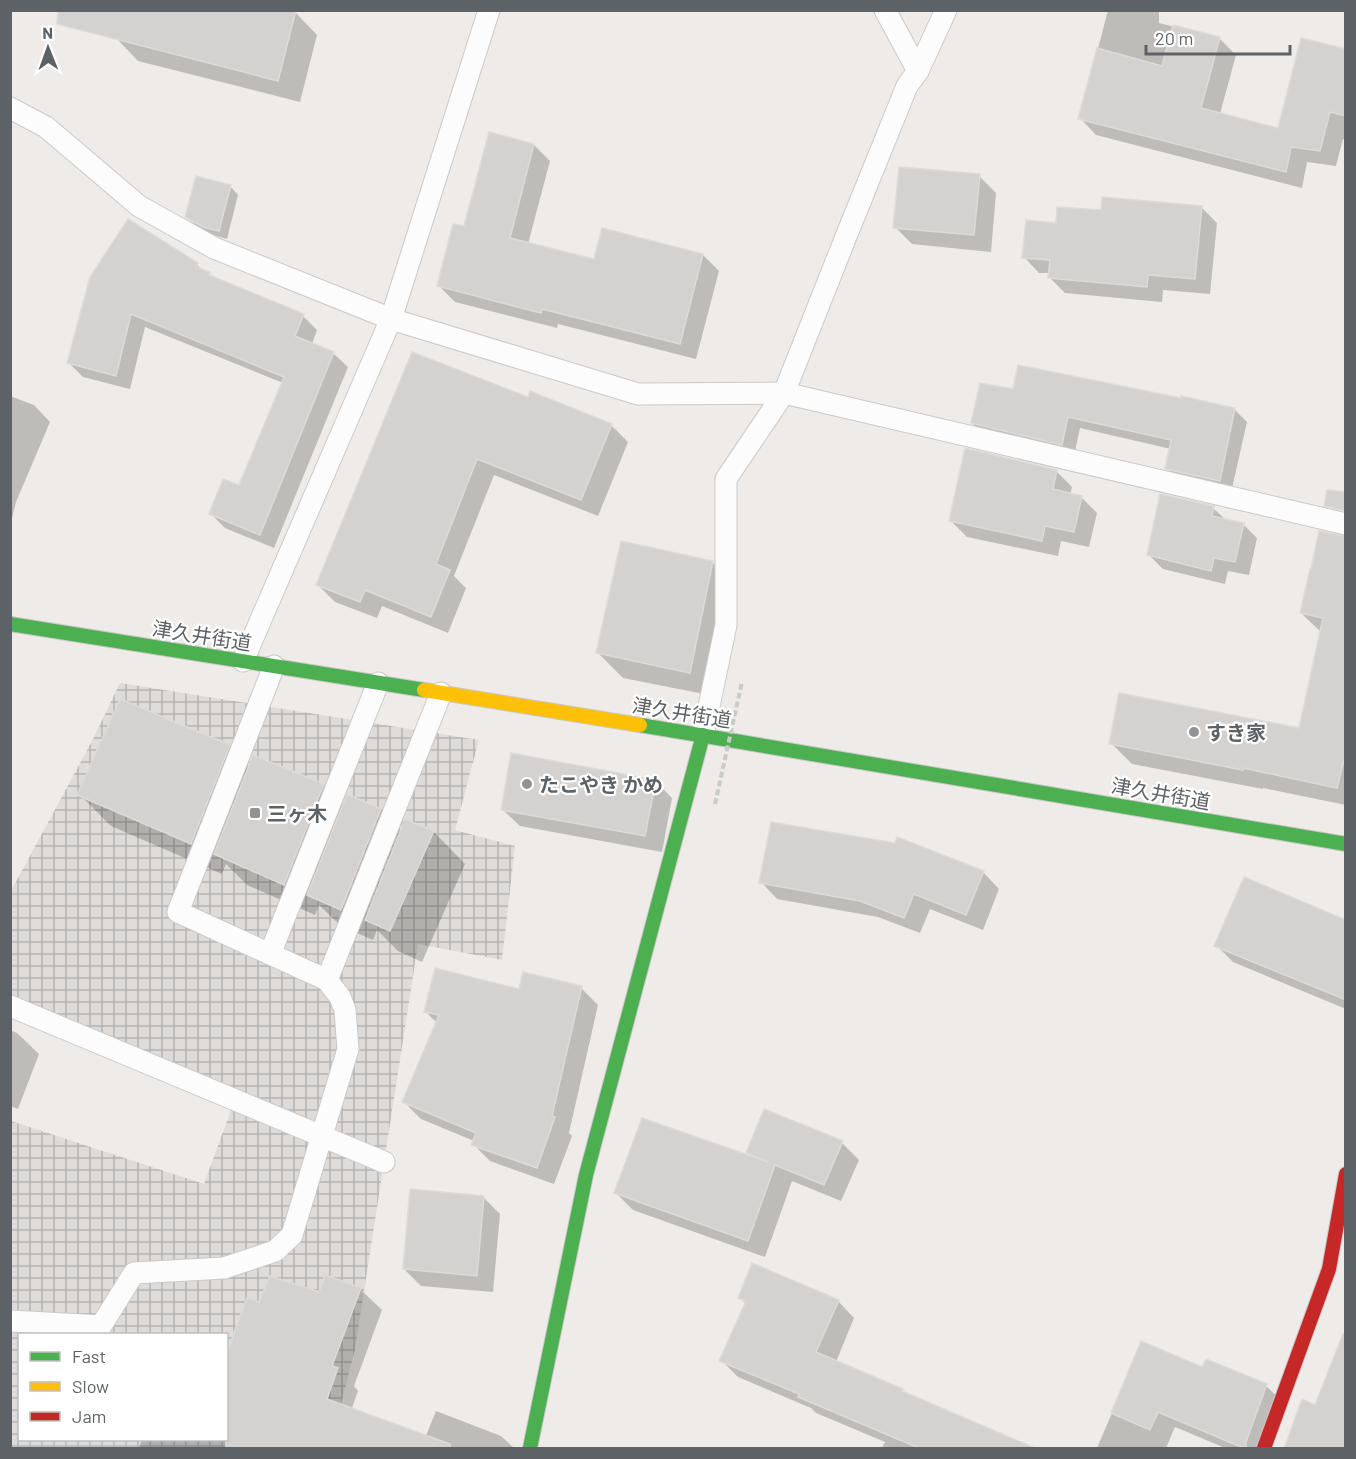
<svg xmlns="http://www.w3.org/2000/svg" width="1356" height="1459" viewBox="0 0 1356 1459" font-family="Barlow,'Noto Sans JP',sans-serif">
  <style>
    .industrial { fill: url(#industrial-grid); fill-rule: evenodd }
    .shadow { fill: #0003 }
    .building { fill: #d4d2d1; stroke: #dddad8; stroke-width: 1.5 }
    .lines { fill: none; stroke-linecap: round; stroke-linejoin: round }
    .lane-casing { stroke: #cacaca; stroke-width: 23 }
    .fast-casing { stroke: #c8c8c7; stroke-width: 16 }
    .slow-casing { stroke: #c8c8c7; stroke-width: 16 }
    .jam-casing { stroke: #c8c8c7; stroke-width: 16 }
    .lane { stroke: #fcfcfc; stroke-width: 21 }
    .fast { stroke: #4caf50; stroke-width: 14 }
    .slow { stroke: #ffc107; stroke-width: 14 }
    .jam { stroke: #c62828; stroke-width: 14 }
    .path-bridge { stroke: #c7ccc9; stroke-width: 4; stroke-dasharray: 6 3; stroke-linecap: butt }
    .poi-dot { fill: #909294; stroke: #fff; stroke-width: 2 }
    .labels { text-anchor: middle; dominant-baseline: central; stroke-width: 4.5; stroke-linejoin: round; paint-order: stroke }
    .street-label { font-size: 20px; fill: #5d6266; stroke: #fff }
    .poi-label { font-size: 20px; font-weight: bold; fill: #5d6266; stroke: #fff; text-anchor: start }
  </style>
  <defs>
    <pattern id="industrial-grid" width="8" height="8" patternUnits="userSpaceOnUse" patternTransform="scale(1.5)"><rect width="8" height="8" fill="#dedbd8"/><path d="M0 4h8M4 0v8" fill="none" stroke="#b7b5b3"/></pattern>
  </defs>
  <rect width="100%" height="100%" fill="#eeebe8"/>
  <path class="industrial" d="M 120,683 L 479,740 L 455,830 L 515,846 L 502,960 L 418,944 L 355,1349 L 330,1448 L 11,1448 L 11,1121 L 204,1184 L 235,1099 L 11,998 L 11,891 L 92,741 ZM 20,1334 L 226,1334 L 226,1440 L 20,1440 Z"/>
  <g class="shadow">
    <path d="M 1108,10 L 1159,10 L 1159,23 L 1219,38 L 1236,55 L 1220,114 L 1279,129 L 1346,51 L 1346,140 L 1343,139 L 1336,166 L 1307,162 L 1302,188 L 1096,135 L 1080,118 Z"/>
    <path d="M 295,12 L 317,35 L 300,102 L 138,61 L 116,38 Z"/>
    <path d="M 534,145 L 550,161 L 528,244 L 595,261 L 703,255 L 719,271 L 696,359 L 558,324 L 557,328 L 455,302 L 439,286 L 465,228 Z"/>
    <path d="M 979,176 L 996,193 L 991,252 L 912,244 L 895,227 Z"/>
    <path d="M 230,186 L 238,195 L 227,239 L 213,235 L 195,225 L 187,217 Z"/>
    <path d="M 1201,207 L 1217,223 L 1210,294 L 1163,290 L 1162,302 L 1065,293 L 1050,278 L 1050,273 L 1039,273 L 1024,257 L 1058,224 Z"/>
    <path d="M 197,265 L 215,280 L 303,316 L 317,330 L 312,344 L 333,353 L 348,367 L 274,548 L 225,528 L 211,514 L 240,487 L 283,383 L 145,327 L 130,389 L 83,377 L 69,363 L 91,278 Z"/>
    <path d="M 1014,391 L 1234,409 L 1247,422 L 1231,493 L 1179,480 L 1167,468 L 1171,449 L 1080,428 L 1074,456 L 984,435 L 972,423 Z"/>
    <path d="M 10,396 L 34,405 L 50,422 L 16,502 L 10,526 Z"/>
    <path d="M 529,399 L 611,425 L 628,442 L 598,516 L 494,475 L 454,576 L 466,588 L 448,633 L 382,606 L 377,618 L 335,602 L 318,585 Z"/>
    <path d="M 1056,471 L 1072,487 L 1070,495 L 1081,497 L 1097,513 L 1089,547 L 1061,541 L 1058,556 L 967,537 L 951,521 Z"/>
    <path d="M 1213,508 L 1226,520 L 1243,524 L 1257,538 L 1249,575 L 1228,571 L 1225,584 L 1163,569 L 1149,555 Z"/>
    <path d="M 712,562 L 737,587 L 714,696 L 623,678 L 598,653 Z"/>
    <path d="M 1346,566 L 1346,805 L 1263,788 L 1263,789 L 1132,764 L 1111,743 L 1300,730 L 1322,633 L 1301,613 Z"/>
    <path d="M 229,746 L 250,767 L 323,786 L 344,807 L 381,810 L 402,831 L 406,820 L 434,832 L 465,864 L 422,962 L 398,951 L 377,930 L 373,940 L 341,926 L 319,905 L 315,915 L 247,885 L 226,864 L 222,874 L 111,826 L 79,794 Z"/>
    <path d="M 655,781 L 672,798 L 662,852 L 520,826 L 502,809 Z"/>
    <path d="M 983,872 L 999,889 L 983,930 L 930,909 L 920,933 L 878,917 L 777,899 L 761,882 Z"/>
    <path d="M 1346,921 L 1346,1009 L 1233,962 L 1216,945 Z"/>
    <path d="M 581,988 L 598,1005 L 569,1133 L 572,1136 L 554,1184 L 490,1161 L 473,1144 L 474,1141 L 421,1119 L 404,1102 L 437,1023 L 425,1011 L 520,991 Z"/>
    <path d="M 10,1030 L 17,1033 L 39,1054 L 18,1109 L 10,1106 Z"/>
    <path d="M 842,1143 L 859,1160 L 841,1201 L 792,1181 L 765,1257 L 633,1210 L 616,1193 L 753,1159 L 748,1153 Z"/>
    <path d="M 483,1197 L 500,1214 L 493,1292 L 421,1286 L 404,1269 Z"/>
    <path d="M 360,1289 L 382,1310 L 354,1386 L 358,1391 L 352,1408 L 423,1443 L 436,1411 L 501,1436 L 514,1448 L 139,1448 L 142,1440 L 226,1440 L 260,1304 Z"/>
    <path d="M 740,1298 L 838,1301 L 854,1318 L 836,1362 L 902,1390 L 907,1395 L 1034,1448 L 882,1448 L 885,1442 L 816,1413 L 811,1408 L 738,1377 L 721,1360 L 746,1304 Z"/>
    <path d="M 1142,1343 L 1203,1369 L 1266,1386 L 1283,1402 L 1266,1448 L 1225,1448 L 1175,1427 L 1166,1448 L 1097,1448 Z"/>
  </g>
  <g class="building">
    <path d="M 58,10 L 296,10 L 278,81 L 57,24 Z"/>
    <path d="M 1173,25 L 1220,37 L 1201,108 L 1278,128 L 1301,38 L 1346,49 L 1346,116 L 1330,112 L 1320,151 L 1291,147 L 1286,172 L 1078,119 L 1097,48 L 1162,66 Z"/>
    <path d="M 489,132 L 534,144 L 510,238 L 594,259 L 602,228 L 703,254 L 680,344 L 542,309 L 541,313 L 437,286 L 453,224 L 464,226 Z"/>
    <path d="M 899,167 L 980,174 L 974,235 L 893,228 Z"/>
    <path d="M 196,176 L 231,185 L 219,231 L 203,227 L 185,217 Z"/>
    <path d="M 1102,197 L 1202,206 L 1195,279 L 1148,275 L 1147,287 L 1048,278 L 1050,260 L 1022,258 L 1026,220 L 1056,223 L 1057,207 L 1101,210 Z"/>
    <path d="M 128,219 L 198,263 L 196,267 L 210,272 L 209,275 L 304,314 L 295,336 L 334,352 L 260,535 L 209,514 L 223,479 L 239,485 L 284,377 L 131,314 L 116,376 L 67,363 L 90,277 Z"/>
    <path d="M 412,352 L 528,397 L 530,391 L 612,424 L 581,500 L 477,459 L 436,564 L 450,570 L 431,617 L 365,590 L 360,602 L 316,585 Z"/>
    <path d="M 1018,365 L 1181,398 L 1181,396 L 1235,408 L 1220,481 L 1165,469 L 1171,440 L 1068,417 L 1062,445 L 971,423 L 980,383 L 1013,389 Z"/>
    <path d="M 965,448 L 1057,470 L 1053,489 L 1082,496 L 1074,532 L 1045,526 L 1042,541 L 949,521 Z"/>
    <path d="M 1327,490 L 1346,492 L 1346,511 L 1324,506 Z"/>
    <path d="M 1160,494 L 1214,506 L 1212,516 L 1244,523 L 1235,562 L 1214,558 L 1211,571 L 1147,555 Z"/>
    <path d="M 1319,531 L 1346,536 L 1346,752 L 1337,788 L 1243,768 L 1243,770 L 1109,744 L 1119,693 L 1299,728 L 1323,618 L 1300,613 L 1310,569 L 1311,569 Z"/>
    <path d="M 621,541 L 713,561 L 690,673 L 596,653 Z"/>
    <path d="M 120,699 L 230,745 L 191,844 L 77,795 Z"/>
    <path d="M 511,753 L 656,780 L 645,836 L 501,810 Z"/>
    <path d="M 253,755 L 324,784 L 284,885 L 214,854 Z"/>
    <path d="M 347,794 L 381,809 L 341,910 L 307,895 Z"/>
    <path d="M 405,819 L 434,831 L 390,931 L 365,920 Z"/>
    <path d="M 771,822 L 895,843 L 897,837 L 984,871 L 966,915 L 914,894 L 904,918 L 860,901 L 759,883 Z"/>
    <path d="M 1244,877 L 1346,920 L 1346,1000 L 1214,946 Z"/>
    <path d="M 435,968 L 519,989 L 523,972 L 582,986 L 552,1116 L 555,1117 L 537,1168 L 471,1145 L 476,1133 L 402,1102 L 439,1015 L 424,1012 Z"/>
    <path d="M 764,1109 L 843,1141 L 824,1185 L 775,1165 L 748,1241 L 614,1193 L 642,1118 L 768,1162 L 746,1153 Z"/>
    <path d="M 410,1189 L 484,1196 L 477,1276 L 403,1269 Z"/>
    <path d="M 752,1263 L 839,1300 L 816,1352 L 903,1389 L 902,1391 L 1037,1449 L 921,1449 L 798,1397 L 799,1394 L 719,1361 L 746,1301 L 738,1298 Z"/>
    <path d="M 325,1275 L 361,1288 L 332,1366 L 338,1368 L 327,1399 L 450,1444 L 450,1449 L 226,1449 L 226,1355 L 247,1298 L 259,1302 L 270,1276 L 319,1292 Z"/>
    <path d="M 1343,1334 L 1346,1335 L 1346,1449 L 1284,1449 L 1302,1399 L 1315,1405 Z"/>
    <path d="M 1141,1341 L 1202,1367 L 1206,1359 L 1267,1384 L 1246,1442 L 1246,1449 L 1158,1412 L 1150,1430 L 1111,1413 Z"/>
  </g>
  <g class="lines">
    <defs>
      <g id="lane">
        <path d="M 885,10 L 918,71"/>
        <path d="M 10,108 L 46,127 L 139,206 L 214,248 L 391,319 L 638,394 L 784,393 L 1346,524"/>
        <path d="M 243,661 L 391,319 L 489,10"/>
        <path d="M 703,735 L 726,625 L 726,479 L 784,393 L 845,239 L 907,86 L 918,71 L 946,10"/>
        <path d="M 270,954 L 378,683"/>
        <path d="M 327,980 L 441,693"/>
        <path d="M 10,1006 L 384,1162"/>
        <path d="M 10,1321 L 101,1326 L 134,1273 L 224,1268 L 275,1251 L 292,1235 L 348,1049 L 345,1010 L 340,997 L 327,980 L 178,912 L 274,666"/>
      </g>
      <g id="fast">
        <path d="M 10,624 L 424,690"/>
        <path d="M 640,725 L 1346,844"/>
        <path d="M 530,1448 L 586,1175 L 703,735"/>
      </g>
      <path id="slow" d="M 424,690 L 640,725"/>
      <path id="jam" d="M 1264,1448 L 1329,1269 L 1346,1174"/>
    </defs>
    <use href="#lane" class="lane-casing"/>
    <use href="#fast" class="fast-casing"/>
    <use href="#slow" class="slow-casing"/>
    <use href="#jam" class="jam-casing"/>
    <use href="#lane" class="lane"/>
    <use href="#fast" class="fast"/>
    <use href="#slow" class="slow"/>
    <use href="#jam" class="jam"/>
    <path class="path-bridge" d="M 715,804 L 742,682"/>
  </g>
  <g class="poi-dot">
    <circle cx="1194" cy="732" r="6"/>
    <circle cx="527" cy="784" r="6"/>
    <rect x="249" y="807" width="12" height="12" rx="3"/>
  </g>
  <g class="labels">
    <g class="street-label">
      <text transform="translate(202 635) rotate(9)">津久井街道</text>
      <text transform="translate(682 712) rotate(9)">津久井街道</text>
      <text transform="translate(1161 793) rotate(10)">津久井街道</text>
    </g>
    <g class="poi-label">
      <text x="1206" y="732">すき家</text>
      <text x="539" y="784">たこやき かめ</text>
      <text x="267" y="813">三ヶ木</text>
    </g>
  </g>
  <rect width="1356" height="1459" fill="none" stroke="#5d6266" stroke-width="24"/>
  <rect x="18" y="1333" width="210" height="108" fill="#ffffff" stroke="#bec0c2" stroke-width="1.5"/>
  <rect x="30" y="1352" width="30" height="9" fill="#4caf50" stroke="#bec0c2" stroke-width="1.5"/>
  <text x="72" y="1363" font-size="18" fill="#5d6266">Fast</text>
  <rect x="30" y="1382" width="30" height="9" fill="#ffc107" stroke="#bec0c2" stroke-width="1.5"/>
  <text x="72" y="1393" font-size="18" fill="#5d6266">Slow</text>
  <rect x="30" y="1412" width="30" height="9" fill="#c62828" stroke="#bec0c2" stroke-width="1.5"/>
  <text x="72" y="1423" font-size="18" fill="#5d6266">Jam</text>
  <g transform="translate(48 48) rotate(359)" stroke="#ffffff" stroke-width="4.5" paint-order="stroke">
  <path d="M0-4.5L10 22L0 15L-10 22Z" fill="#5d6266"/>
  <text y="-9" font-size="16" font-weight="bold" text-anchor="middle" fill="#5d6266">N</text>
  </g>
  <path d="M1146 45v9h144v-9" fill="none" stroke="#5d6266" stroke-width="3"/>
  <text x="1155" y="45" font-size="18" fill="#5d6266" stroke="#ffffff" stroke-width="4.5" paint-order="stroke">20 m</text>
</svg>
